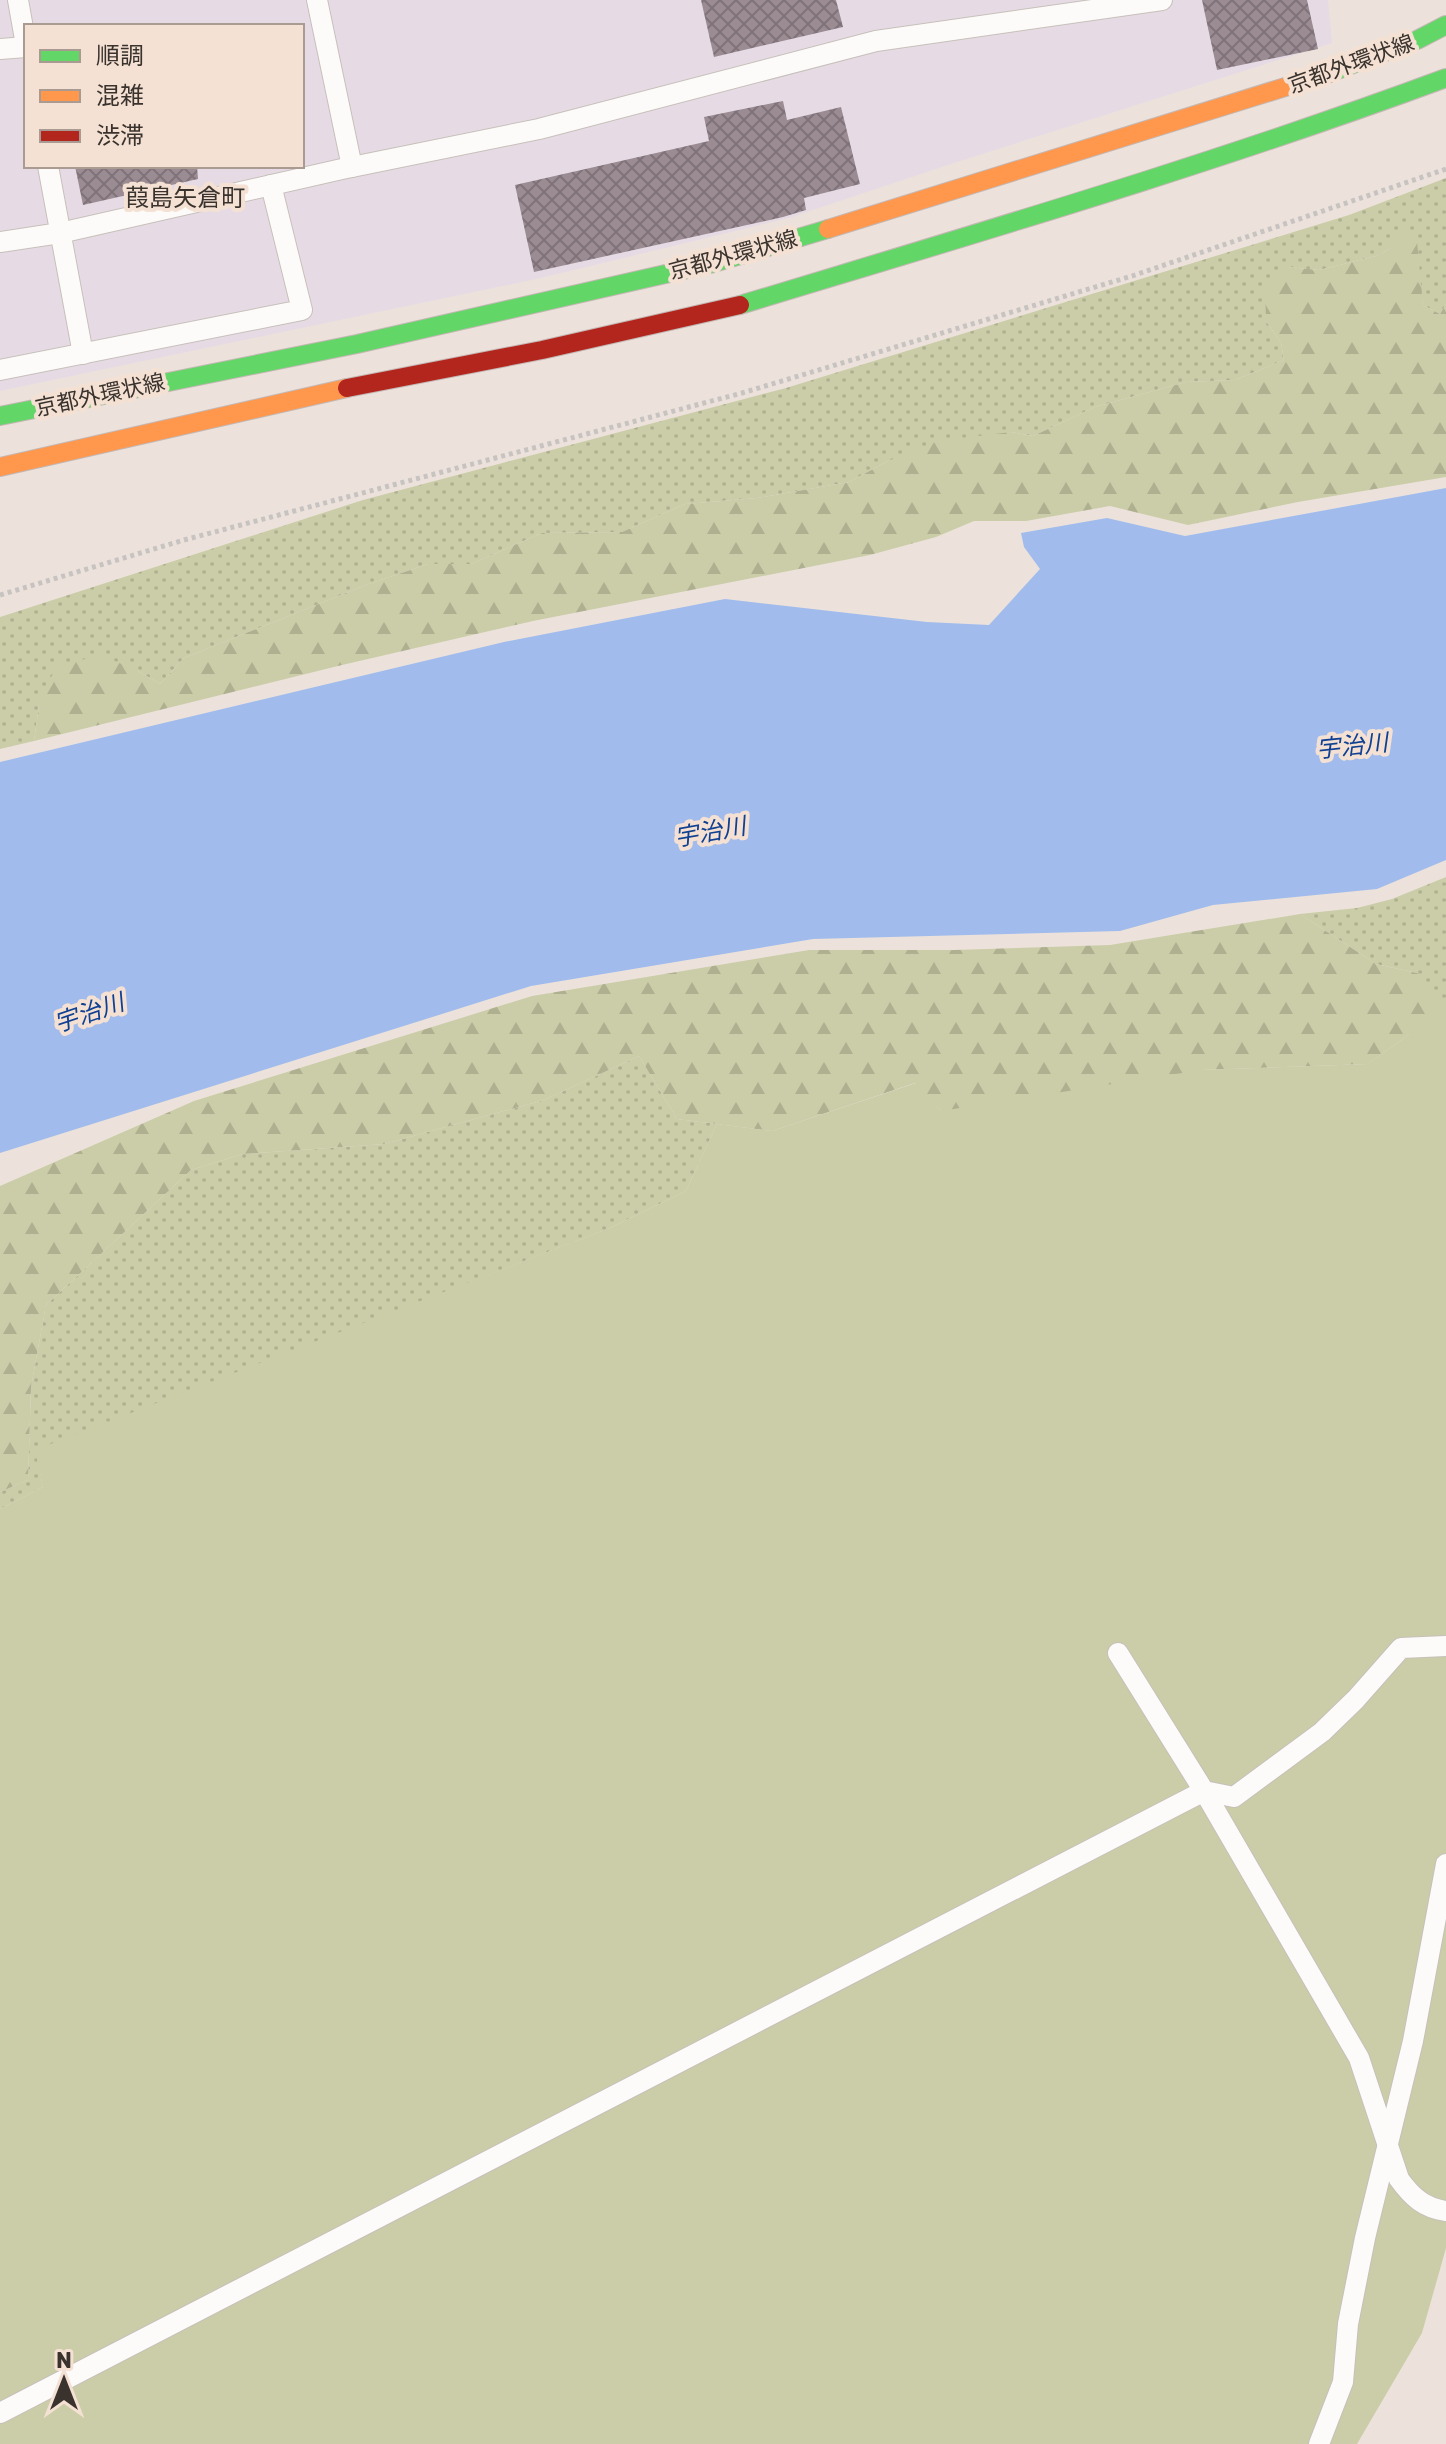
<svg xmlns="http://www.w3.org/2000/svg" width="1446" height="2444" viewBox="0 0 1446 2444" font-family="Rubik,'Noto Sans JP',sans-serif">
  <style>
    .industrial { fill: #e6dbe4; fill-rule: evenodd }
    .grass { fill: url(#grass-dots) }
    .forest { fill: url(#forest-firs) }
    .park { fill: #cacda7 }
    .water { fill: #a1bcec }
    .building { fill: url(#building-cross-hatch) }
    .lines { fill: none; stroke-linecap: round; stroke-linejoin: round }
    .lane-casing { stroke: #c7c0ba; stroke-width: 22 }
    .fast-casing { stroke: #c4b7b4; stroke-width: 20 }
    .slow-casing { stroke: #c4b7b4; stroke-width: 20 }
    .jam-casing { stroke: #c4b7b4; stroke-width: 20 }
    .path { stroke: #c7c3c1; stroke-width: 5; stroke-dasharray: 4 4; stroke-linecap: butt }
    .lane { stroke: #fcfbfa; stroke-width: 20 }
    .fast { stroke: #63d668; stroke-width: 18 }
    .slow { stroke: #ff974d; stroke-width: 18 }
    .jam { stroke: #b3261e; stroke-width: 18 }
    .labels { text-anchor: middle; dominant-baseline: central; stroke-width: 8; stroke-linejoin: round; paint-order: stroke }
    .street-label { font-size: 22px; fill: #39322d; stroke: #f4e1d3 }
    .neighbourhood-label { font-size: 24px; fill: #39322d; stroke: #f4e1d3 }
    .water-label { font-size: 24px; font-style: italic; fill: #0f4091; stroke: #f4e1d3 }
  </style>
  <defs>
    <pattern id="grass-dots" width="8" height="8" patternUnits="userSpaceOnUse" patternTransform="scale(2)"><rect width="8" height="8" fill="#cacda7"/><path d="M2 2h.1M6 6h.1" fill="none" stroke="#aeb090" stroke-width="1.8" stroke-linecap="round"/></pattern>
    <pattern id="forest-firs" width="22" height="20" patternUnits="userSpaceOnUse" patternTransform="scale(2)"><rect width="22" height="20" fill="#cacda7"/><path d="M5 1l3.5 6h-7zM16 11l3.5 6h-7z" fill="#aeb090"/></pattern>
    <pattern id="building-cross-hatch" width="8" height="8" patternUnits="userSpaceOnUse" patternTransform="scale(2)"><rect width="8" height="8" fill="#9b8b92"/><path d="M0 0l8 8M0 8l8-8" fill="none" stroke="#7f7278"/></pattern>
  </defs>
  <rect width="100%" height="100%" fill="#ece2db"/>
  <path class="industrial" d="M 0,0 L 1328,0 L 1332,43 L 951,164 L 789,218 L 541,278 L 0,391 ZM 26,26 L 302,26 L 302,166 L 26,166 Z"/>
  <g class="grass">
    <path d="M 1446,178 L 1446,304 L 1440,314 L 1423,305 L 1419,281 L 1391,248 L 1376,256 L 1319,270 L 1287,267 L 1266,321 L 1281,343 L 1284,360 L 1235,380 L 1186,382 L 1095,407 L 1033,436 L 1011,432 L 888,461 L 849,482 L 757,498 L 685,504 L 622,532 L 542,533 L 471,564 L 428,564 L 366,585 L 184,658 L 160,684 L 138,671 L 39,705 L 34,741 L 0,749 L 0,617 L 363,500 L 786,388 L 1349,215 Z"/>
    <path d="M 1446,877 L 1446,1485 L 1368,1064 L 1409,1037 L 1421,974 L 1376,964 L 1300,914 L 1357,908 L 1392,899 Z"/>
    <path d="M 639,1056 L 677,1119 L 717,1124 L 686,1191 L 612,1227 L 36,1451 L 43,1487 L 0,1509 L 0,1492 L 28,1480 L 31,1387 L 46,1305 L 191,1170 L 243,1154 L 384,1144 L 544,1100 Z"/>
  </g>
  <g class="forest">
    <path d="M 1416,231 L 1423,305 L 1440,314 L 1446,304 L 1446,477 L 1298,502 L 1188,525 L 1110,506 L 1026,521 L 974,521 L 936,537 L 870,555 L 533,621 L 342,665 L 34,741 L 39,705 L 57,664 L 103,656 L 138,671 L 160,684 L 184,658 L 366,585 L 428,564 L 471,564 L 542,533 L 622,532 L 685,504 L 757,498 L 849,482 L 888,461 L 938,441 L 1011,432 L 1033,436 L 1095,407 L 1186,382 L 1235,380 L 1284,360 L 1281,343 L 1266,321 L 1265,284 L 1287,267 L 1319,270 L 1376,256 L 1391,248 L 1396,236 Z"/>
    <path d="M 1300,914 L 1376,964 L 1421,974 L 1443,1010 L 1368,1064 L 1201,1070 L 1069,1114 L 941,1111 L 915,1083 L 772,1131 L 677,1119 L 639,1056 L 544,1100 L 384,1144 L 243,1154 L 191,1170 L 46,1305 L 31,1387 L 28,1480 L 0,1492 L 0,1186 L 194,1101 L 532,996 L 809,950 L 954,950 L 1110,945 Z"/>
  </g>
  <path class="park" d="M 1443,1010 L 1446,1010 L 1446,2248 L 1422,2333 L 1357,2444 L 0,2444 L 0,1509 L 43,1487 L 35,1450 L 612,1227 L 686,1191 L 717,1124 L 772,1131 L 916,1083 L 941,1111 L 1201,1070 L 1368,1064 Z"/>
  <path class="water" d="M 1446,488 L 1446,860 L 1377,889 L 1213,905 L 1120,931 L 813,939 L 531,986 L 0,1153 L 0,762 L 504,642 L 725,599 L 927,622 L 989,625 L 1040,569 L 1024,547 L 1021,533 L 1107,518 L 1185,536 Z"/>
  <g class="building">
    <path d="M 701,0 L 836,0 L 843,27 L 714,57 Z"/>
    <path d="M 1202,0 L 1307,0 L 1318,49 L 1217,70 Z"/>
    <path d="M 783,101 L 787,120 L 841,107 L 860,184 L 804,198 L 806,210 L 783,217 L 534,272 L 515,185 L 709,141 L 704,117 Z"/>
    <path d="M 75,166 L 197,166 L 198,179 L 83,205 Z"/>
  </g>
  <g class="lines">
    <defs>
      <g id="lane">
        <path d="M 18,0 L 26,45"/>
        <path d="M 317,0 L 352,167"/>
        <path d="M 0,49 L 26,47"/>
        <path d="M 48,166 L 83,354"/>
        <path d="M 0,242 L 60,233 L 342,169 L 539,129 L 876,41 L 1162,0"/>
        <path d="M 0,370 L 302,310 L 271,185"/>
        <path d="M 1118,1653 L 1204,1791 L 1234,1797 L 1322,1732 L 1356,1699 L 1401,1648 L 1446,1646"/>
        <path d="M 0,2413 L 1204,1791 L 1359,2058 L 1399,2179 C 1412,2197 1424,2208 1446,2211"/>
        <path d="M 1319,2444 L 1343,2382 L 1348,2324 L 1365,2238 L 1413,2041 L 1446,1864"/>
      </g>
      <g id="fast">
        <path d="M 1327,74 L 1417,40 L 1446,25"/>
        <path d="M 740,305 C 977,233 1214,164 1446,78"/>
        <path d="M 0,416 L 357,344 L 714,263 L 828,229"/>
      </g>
      <g id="slow">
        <path d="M 828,229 L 1327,74"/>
        <path d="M 0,467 L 347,388"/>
      </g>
      <path id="jam" d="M 347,388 L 542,350 L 740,305"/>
    </defs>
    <use href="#lane" class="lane-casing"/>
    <use href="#fast" class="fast-casing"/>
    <use href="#slow" class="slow-casing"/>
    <use href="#jam" class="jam-casing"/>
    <path class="path" d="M 0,595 L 184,540 L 742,393 L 1132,276 L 1446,169"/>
    <use href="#lane" class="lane"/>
    <use href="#fast" class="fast"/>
    <use href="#slow" class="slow"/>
    <use href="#jam" class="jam"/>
  </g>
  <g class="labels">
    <g class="street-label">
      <text transform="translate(1351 64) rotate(-20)">京都外環状線</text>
      <text transform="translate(733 255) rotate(-15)">京都外環状線</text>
      <text transform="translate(100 395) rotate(-12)">京都外環状線</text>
    </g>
    <g class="neighbourhood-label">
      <text x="185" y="198">葭島矢倉町</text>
    </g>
    <g class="water-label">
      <text transform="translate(1352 746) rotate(-6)">宇治川</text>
      <text transform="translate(710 832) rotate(-10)">宇治川</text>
      <text transform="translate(89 1013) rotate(-19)">宇治川</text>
    </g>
  </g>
  <rect x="24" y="24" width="280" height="144" fill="#f4e1d3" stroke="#a99b91" stroke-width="2"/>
  <rect x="40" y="50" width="40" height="12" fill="#63d668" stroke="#a99b91" stroke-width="2"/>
  <text x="96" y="64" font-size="24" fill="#39322d">順調</text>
  <rect x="40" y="90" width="40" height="12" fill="#ff974d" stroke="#a99b91" stroke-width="2"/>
  <text x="96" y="104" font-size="24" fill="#39322d">混雑</text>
  <rect x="40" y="130" width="40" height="12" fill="#b3261e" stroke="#a99b91" stroke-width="2"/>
  <text x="96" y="144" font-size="24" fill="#39322d">渋滞</text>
  <g transform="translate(64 2380)" stroke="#f4e1d3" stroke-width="6" paint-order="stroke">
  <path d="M0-6L14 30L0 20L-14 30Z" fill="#39322d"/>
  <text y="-12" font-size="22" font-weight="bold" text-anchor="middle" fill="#39322d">N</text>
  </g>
</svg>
